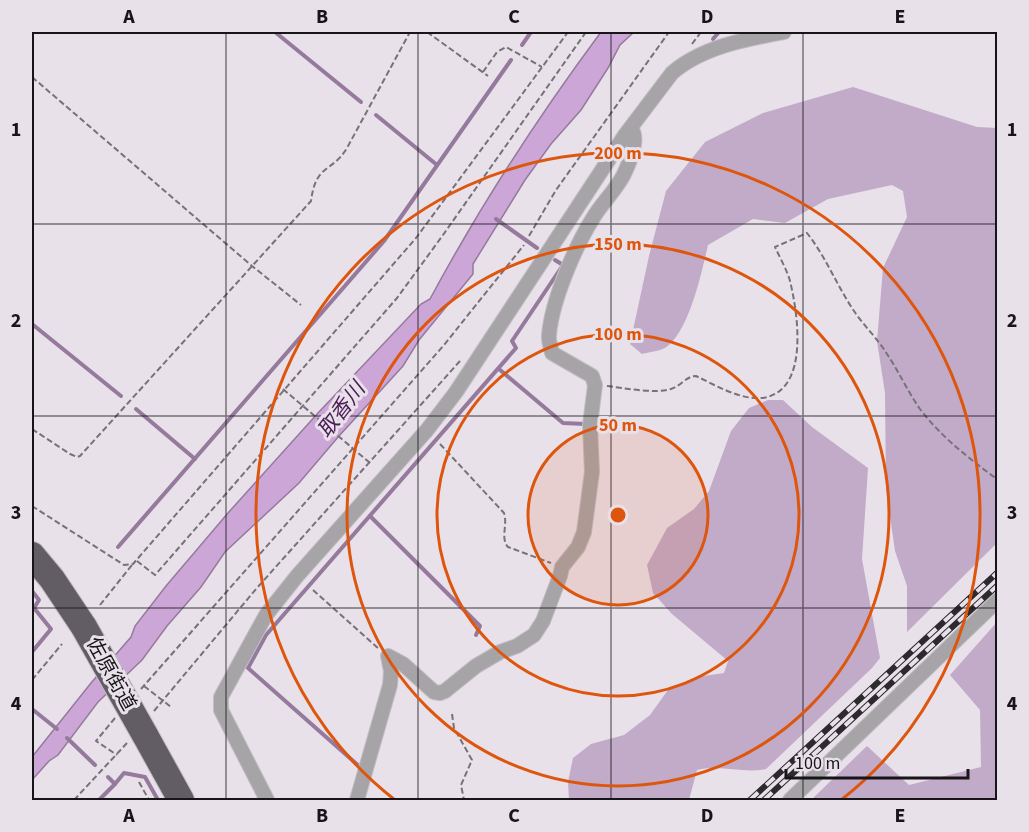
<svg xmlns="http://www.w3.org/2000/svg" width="1029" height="832" viewBox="0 0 1029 832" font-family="'Source Sans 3','Noto Sans JP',sans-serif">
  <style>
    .green { fill: #c2abc9 }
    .water { fill: #cca6d6; stroke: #967a9d; stroke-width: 1.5 }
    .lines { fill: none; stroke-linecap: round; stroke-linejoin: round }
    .stream { stroke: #967a9d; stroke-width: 4 }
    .street-casing { stroke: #c2bcc3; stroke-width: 16 }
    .highway-casing { stroke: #c2bcc3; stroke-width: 28 }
    .path { stroke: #767277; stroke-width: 2; stroke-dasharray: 6 3; stroke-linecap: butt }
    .street { stroke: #a7a4a8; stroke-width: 14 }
    .highway { stroke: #625c64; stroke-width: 26 }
    .rail-casing { stroke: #2d2a2e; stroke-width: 6 }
    .rail { stroke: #e8e1e9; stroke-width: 4; stroke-dasharray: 11; stroke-linecap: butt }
    .highway-bridge-casing { stroke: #c2bcc3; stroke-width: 28; stroke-linecap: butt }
    .highway-bridge { stroke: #625c64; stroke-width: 26 }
    .grid { fill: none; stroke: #171518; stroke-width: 1.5; stroke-opacity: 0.55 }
    .ring { fill: none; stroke: #de560d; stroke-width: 3 }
    .labels { text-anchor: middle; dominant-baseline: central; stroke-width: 6; stroke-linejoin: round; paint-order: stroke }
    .street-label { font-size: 20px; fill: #171518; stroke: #e8e1e9 }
    .water-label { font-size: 21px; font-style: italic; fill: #4a1c55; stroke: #e8e1e9 }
    .centre { fill: #de560d; stroke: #e8e1e9; stroke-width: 3 }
    .ring-label { font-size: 18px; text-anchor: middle; font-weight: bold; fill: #de560d; stroke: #e8e1e9; stroke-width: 6; stroke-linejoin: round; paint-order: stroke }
    .neatline { fill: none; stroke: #171518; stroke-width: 2 }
    .grid-label { font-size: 20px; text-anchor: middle; font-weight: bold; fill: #171518 }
  </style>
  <rect width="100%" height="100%" fill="#e8e1e9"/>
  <g class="green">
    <path d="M 853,87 L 977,127 L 997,128 L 997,543 L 907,632 L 907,586 L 895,551 L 886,488 L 885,393 L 877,341 L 883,268 L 907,217 L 903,191 L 892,185 L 828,199 L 785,223 L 753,219 L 708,245 C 702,271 689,333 665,348 C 659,351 649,352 642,354 L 630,344 L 649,256 L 666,191 L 705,142 L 763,113 Z"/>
    <path d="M 768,400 L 783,400 L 812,427 L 868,468 L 862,559 L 880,658 L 872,668 L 766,769 C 743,774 721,764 697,770 L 689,800 L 569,800 L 568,782 L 573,758 L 591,744 L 624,735 L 650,715 L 668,690 L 703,676 L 724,673 L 728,661 L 672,614 L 653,593 L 647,565 L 667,528 L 694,509 L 709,491 L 731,431 L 749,408 Z"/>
    <path d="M 997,622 L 997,800 L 811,800 L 867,746 L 909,785 L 981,767 L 980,710 L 950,675 Z"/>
  </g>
  <path class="water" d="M 601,32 L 634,32 L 620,45 L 608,68 L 581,110 L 551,144 L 525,180 L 473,264 L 473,274 L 419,340 L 403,366 L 339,436 L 299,483 L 225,552 L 201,587 L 167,626 L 142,660 L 98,702 L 58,755 L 49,761 L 32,780 L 32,757 L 91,683 L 131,637 L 135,626 L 166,586 L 228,513 L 318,413 L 421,304 L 430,299 C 480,206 538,117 601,32 Z"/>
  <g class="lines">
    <g class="stream">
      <path d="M 275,32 L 361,102"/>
      <path d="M 713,39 L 719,32"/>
      <path d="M 522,45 L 531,32"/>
      <path d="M 376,115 L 437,165"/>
      <path d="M 496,219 L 537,248"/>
      <path d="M 32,324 L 121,396"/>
      <path d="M 499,369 L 563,423 L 585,424"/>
      <path d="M 136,409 L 195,459"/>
      <path d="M 370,516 L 480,626 L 476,635"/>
      <path d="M 118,547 L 384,241 L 511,60"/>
      <path d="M 32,591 L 39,600 L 34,608 L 51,629 L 32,652"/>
      <path d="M 32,709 L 57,729"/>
      <path d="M 67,738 L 95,765"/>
      <path d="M 360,767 L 248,668 L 266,635 L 516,348 L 512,341 L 563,265 L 555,260"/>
      <path d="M 108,777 L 115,784 L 124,773 L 145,777 L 158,800"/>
      <path d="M 99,800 L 115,784"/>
    </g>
    <defs>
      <g id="street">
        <path d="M 267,800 L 221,710 L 221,697 L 266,615 L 297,576 L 427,430 L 456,392 L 625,135 L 672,73 C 702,47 746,39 784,32"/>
        <path d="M 357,800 L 390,685 L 391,671 L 388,656 L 403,664 L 434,692 L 440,693 L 445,691 L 476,666 L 500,652 L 517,646 L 534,635 L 543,621 L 560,576 L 562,567 L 578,547 L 584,532 L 592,472 L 590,425 L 595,385 L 592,376 L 552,353 C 551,347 548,341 549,335 C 552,300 575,247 593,218 C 602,203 615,191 623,176 C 629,164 640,139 631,128"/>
        <path d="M 790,800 L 998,600"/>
      </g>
      <g id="highway">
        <path d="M 32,555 L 52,579 L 84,627"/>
        <path d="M 145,735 L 181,800"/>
      </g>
    </defs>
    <use href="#street" class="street-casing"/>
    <use href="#highway" class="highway-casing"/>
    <g class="path">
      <path d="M 427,32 L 488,76"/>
      <path d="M 692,44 L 701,32"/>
      <path d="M 483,72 L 497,52 L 506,47 L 542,67"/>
      <path d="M 32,77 L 252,266 L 301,305"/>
      <path d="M 529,236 L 556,190 L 669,32"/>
      <path d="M 607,386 C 624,388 655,394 671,389 C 681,386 686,376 696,376 C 715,385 740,400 762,398 C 810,392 798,314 790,281 C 787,270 780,258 775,247 L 807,233 C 826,257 837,286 854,311 C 864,326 878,339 887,354 C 899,372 908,392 920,409 C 942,438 970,459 998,480"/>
      <path d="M 283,389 L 370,463"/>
      <path d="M 32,429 L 70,454 L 77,457 L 80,456 L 311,201 C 316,163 331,174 347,148 L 410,32"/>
      <path d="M 440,444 L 504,513 C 508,525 500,538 508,547 L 551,563"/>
      <path d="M 32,506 L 124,565 L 133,564 L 416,238 L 568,32"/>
      <path d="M 137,561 L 155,575 L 397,298 L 443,235 L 586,32"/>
      <path d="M 313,590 L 379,649"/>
      <path d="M 100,605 L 132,565"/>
      <path d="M 32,680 L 62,644"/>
      <path d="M 144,686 L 171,707"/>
      <path d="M 141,689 L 444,345 L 524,245"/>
      <path d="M 154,711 L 256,589 L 460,361"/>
      <path d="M 452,714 L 454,728 L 472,760 L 461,785 L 464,800"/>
      <path d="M 115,718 L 96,741 L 117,755"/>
      <path d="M 139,782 L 149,800"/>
      <path d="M 74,800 L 127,743"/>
    </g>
    <use href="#street" class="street"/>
    <use href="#highway" class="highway"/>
    <defs>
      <g id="rail">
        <path d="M 750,800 L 998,572"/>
        <path d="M 764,800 L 998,585"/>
      </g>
    </defs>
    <use href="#rail" class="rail-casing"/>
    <use href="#rail" class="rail"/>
    <defs>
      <path id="highway-bridge" d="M 84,627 L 145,735"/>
    </defs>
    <use href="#highway-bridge" class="highway-bridge-casing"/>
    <use href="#highway-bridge" class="highway-bridge"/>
  </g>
  <path class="grid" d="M 226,32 L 226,800M 418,32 L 418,800M 611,32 L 611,800M 803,32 L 803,800M 32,224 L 998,224M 32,416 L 998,416M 32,608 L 998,608"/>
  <circle cx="618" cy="515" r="90" fill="#de560d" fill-opacity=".12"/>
  <g class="ring">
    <circle cx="618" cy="515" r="90"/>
    <circle cx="618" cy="515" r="181"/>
    <circle cx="618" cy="515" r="271"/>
    <path d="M395 800A362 362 0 1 1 841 800"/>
  </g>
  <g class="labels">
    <g class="street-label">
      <text transform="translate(111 674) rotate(61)">佐原街道</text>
    </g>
    <g class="water-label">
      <text transform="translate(341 410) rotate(-53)">取香川</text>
    </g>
  </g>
  <circle cx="618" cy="515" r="9" class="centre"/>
  <g class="ring-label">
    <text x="618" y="159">200 m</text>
    <text x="618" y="250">150 m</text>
    <text x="618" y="340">100 m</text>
    <text x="618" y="431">50 m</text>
  </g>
  <rect width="1029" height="832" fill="none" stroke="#e8e1e9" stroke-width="66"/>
  <path d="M786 769v9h182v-9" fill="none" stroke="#171518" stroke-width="3"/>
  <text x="795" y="769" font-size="18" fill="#171518" stroke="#e8e1e9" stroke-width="4.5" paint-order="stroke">100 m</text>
  <rect x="33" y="33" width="963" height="766" class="neatline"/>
  <g class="grid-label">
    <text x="129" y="23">A</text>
    <text x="322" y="23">B</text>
    <text x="514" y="23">C</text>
    <text x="707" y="23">D</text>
    <text x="900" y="23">E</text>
    <text x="16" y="136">1</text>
    <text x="1012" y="136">1</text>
    <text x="16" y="327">2</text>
    <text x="1012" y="327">2</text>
    <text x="16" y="519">3</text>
    <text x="1012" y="519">3</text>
    <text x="16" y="710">4</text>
    <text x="1012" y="710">4</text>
    <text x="129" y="822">A</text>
    <text x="322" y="822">B</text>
    <text x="514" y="822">C</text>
    <text x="707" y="822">D</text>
    <text x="900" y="822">E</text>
  </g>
</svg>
